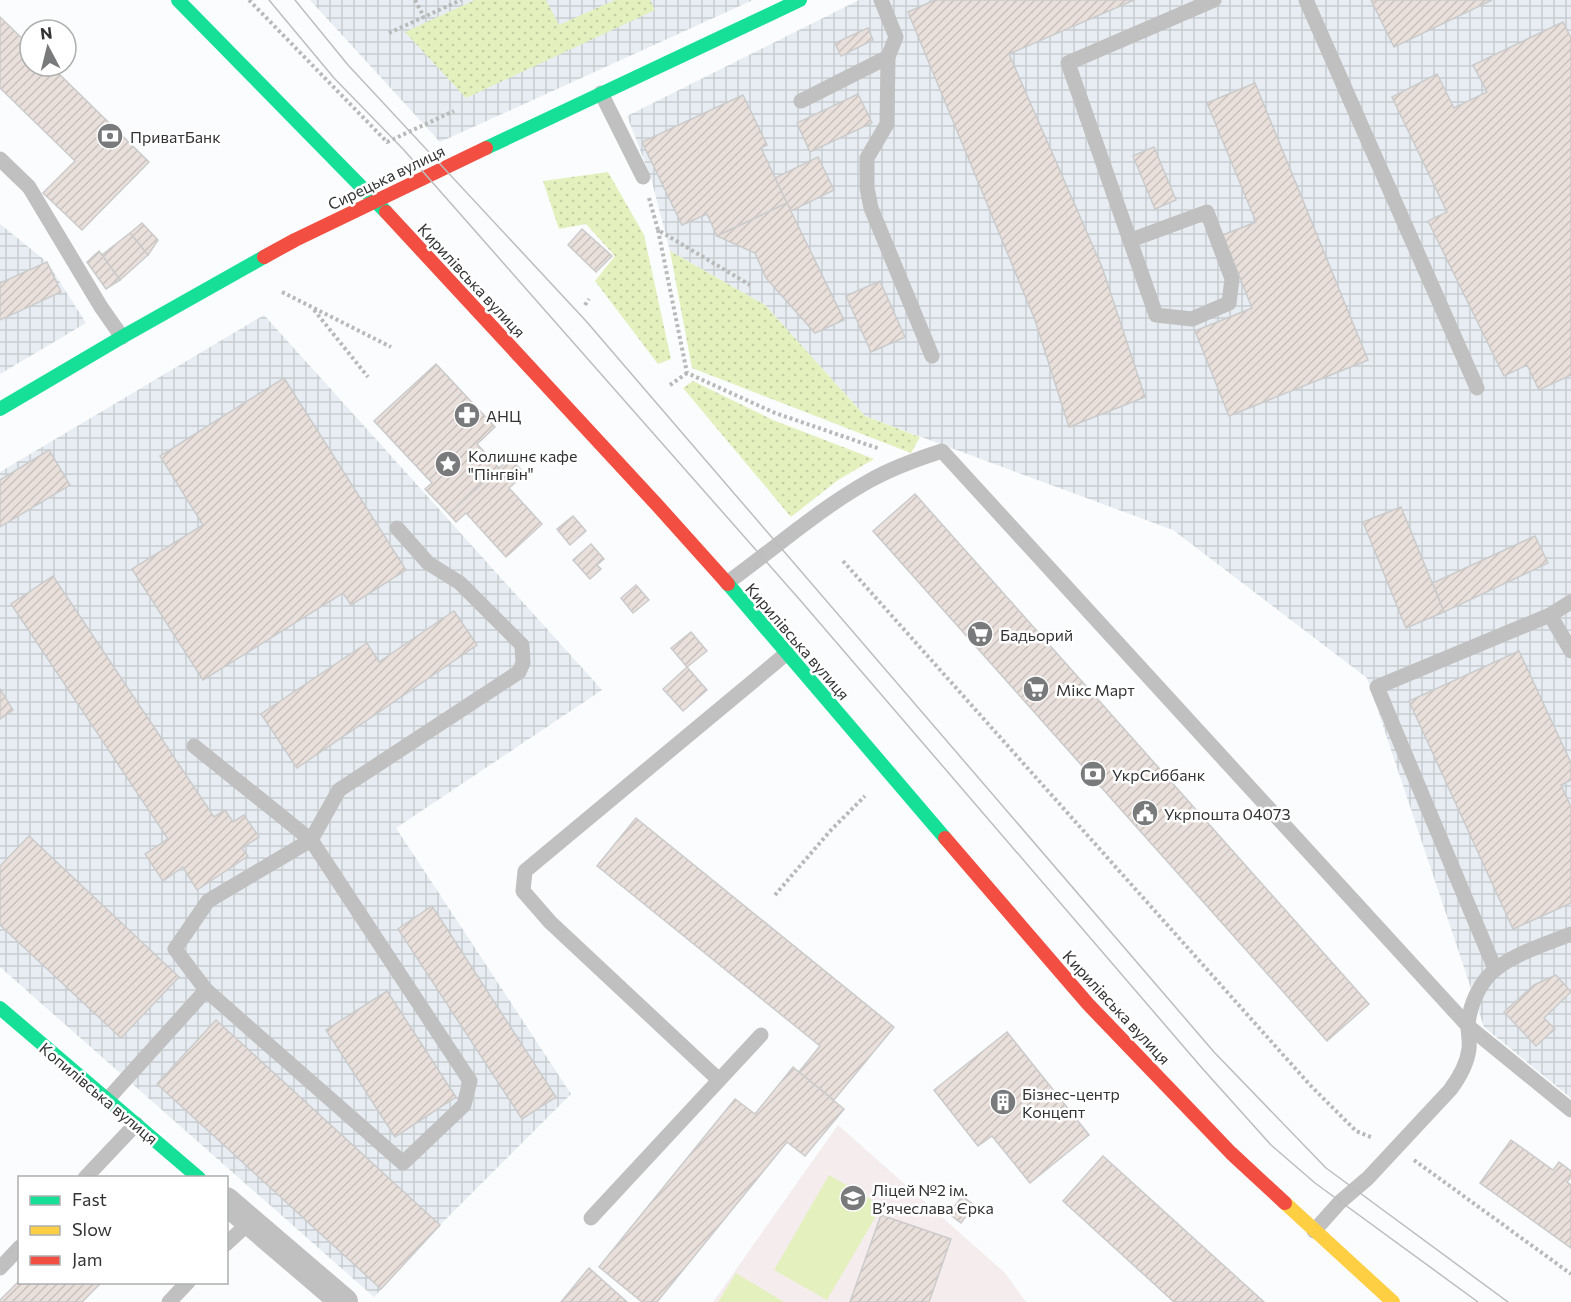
<svg xmlns="http://www.w3.org/2000/svg" width="1571" height="1302" viewBox="0 0 1571 1302" font-family="Commissioner,sans-serif">
  <style>
    .industrial { fill: url(#industrial-grid) }
    .education { fill: #f4eced }
    .grass { fill: url(#grass-dots) }
    .green { fill: #e5f0bf }
    .building { fill: url(#building-hatch); stroke: #cbcbcc; stroke-width: 1.5 }
    .lines { fill: none; stroke-linecap: round; stroke-linejoin: round }
    .path { stroke: #b9b9b9; stroke-width: 4; stroke-dasharray: 3 3; stroke-linecap: butt }
    .lane { stroke: #c0c0c1; stroke-width: 15 }
    .street { stroke: #c0c0c1; stroke-width: 28 }
    .fast { stroke: #16e098; stroke-width: 14 }
    .slow { stroke: #ffcf43; stroke-width: 14 }
    .jam { stroke: #f24e42; stroke-width: 14 }
    .tram { stroke: #bdbdbd; stroke-width: 1.5 }
    .labels { text-anchor: middle; dominant-baseline: central; stroke-width: 5; stroke-linejoin: round; paint-order: stroke }
    .poi-label { font-size: 16px; fill: #333435; stroke: #fff; text-anchor: start }
    .street-label { font-size: 16px; fill: #333435; stroke: #fff }
  </style>
  <defs>
    <pattern id="industrial-grid" width="8" height="8" patternUnits="userSpaceOnUse" patternTransform="scale(1.5)"><rect width="8" height="8" fill="#e7edf2"/><path d="M0 4h8M4 0v8" fill="none" stroke="#c7ccd0"/></pattern>
    <pattern id="grass-dots" width="8" height="8" patternUnits="userSpaceOnUse" patternTransform="scale(1.5)"><rect width="8" height="8" fill="#e5f0bf"/><path d="M2 2h.1M6 6h.1" fill="none" stroke="#c5cea5" stroke-width="1.8" stroke-linecap="round"/></pattern>
    <pattern id="building-hatch" width="6" height="6" patternUnits="userSpaceOnUse" patternTransform="scale(1.5)"><rect width="6" height="6" fill="#eae0db"/><path d="M-1 1l2-2M0 6l6-6M5 7l2-2" fill="none" stroke="#c9c1bd"/></pattern>
  </defs>
  <rect width="100%" height="100%" fill="#fafcfd"/>
  <g class="industrial">
    <path d="M 310,0 L 753,0 L 440,142 Z"/>
    <path d="M 859,0 L 1571,0 L 1571,1098 L 1484,1027 L 1367,678 L 1173,530 L 865,416 L 765,305 L 670,251 L 651,178 L 627,116 Z"/>
    <path d="M 0,224 L 47,262 L 86,323 L 0,374 Z"/>
    <path d="M 264,315 L 602,690 L 396,828 L 571,1094 L 440,1225 L 374,1297 L 0,967 L 0,472 Z"/>
  </g>
  <path class="education" d="M 838,1125 L 1005,1273 L 1026,1302 L 713,1302 Z"/>
  <g class="grass">
    <path d="M 475,0 L 546,0 L 559,25 L 615,0 L 650,0 L 655,10 L 466,98 L 405,32 Z"/>
    <path d="M 608,172 L 644,235 L 671,359 L 658,364 L 595,281 L 615,256 L 586,224 L 559,229 L 543,181 Z"/>
    <path d="M 670,251 L 765,305 L 865,416 L 920,437 L 911,453 L 692,368 Z"/>
    <path d="M 693,381 L 773,420 L 874,459 L 838,480 L 791,517 L 683,388 Z"/>
  </g>
  <g class="green">
    <path d="M 829,1175 L 882,1206 L 827,1300 L 774,1270 Z"/>
    <path d="M 736,1273 L 784,1302 L 718,1302 Z"/>
  </g>
  <g class="building">
    <path d="M 935,0 L 1134,0 L 1009,54 L 1102,267 L 1145,397 L 1069,427 L 1035,320 L 908,12 Z"/>
    <path d="M 1371,0 L 1492,0 L 1394,47 Z"/>
    <path d="M 0,17 L 30,46 L 30,66 L 51,66 L 149,162 L 82,230 L 43,193 L 75,161 L 0,88 Z"/>
    <path d="M 1563,22 L 1571,38 L 1571,375 L 1539,390 L 1527,365 L 1504,376 L 1428,221 L 1447,212 L 1392,97 L 1437,74 L 1454,108 L 1487,92 L 1473,65 Z"/>
    <path d="M 868,28 L 873,40 L 841,56 L 835,43 Z"/>
    <path d="M 1255,83 L 1368,360 L 1229,416 L 1195,331 L 1252,308 L 1223,235 L 1256,222 L 1207,103 Z"/>
    <path d="M 858,94 L 872,123 L 810,152 L 797,123 Z"/>
    <path d="M 743,95 L 767,145 L 761,148 L 787,203 L 717,236 L 707,214 L 682,225 L 642,142 Z"/>
    <path d="M 1154,147 L 1176,200 L 1155,209 L 1133,156 Z"/>
    <path d="M 818,157 L 834,190 L 791,211 L 775,178 Z"/>
    <path d="M 787,203 L 844,320 L 815,333 L 766,278 L 755,253 L 717,236 Z"/>
    <path d="M 142,223 L 158,240 L 148,255 L 130,233 Z"/>
    <path d="M 582,229 L 612,256 L 596,272 L 568,245 Z"/>
    <path d="M 130,233 L 148,255 L 120,280 L 102,255 Z"/>
    <path d="M 99,251 L 120,280 L 106,289 L 87,262 Z"/>
    <path d="M 47,262 L 61,292 L 0,320 L 0,283 Z"/>
    <path d="M 880,281 L 905,337 L 871,352 L 846,296 Z"/>
    <path d="M 436,364 L 495,427 L 477,444 L 499,468 L 449,514 L 425,489 L 432,483 L 374,421 Z"/>
    <path d="M 284,378 L 406,570 L 351,605 L 343,593 L 203,680 L 132,569 L 203,525 L 160,456 Z"/>
    <path d="M 49,450 L 70,485 L 0,527 L 0,480 Z"/>
    <path d="M 510,458 L 525,474 L 509,488 L 542,524 L 506,557 L 466,513 L 456,522 L 449,514 Z"/>
    <path d="M 915,494 L 1369,1004 L 1327,1041 L 873,531 Z"/>
    <path d="M 1401,507 L 1444,612 L 1406,628 L 1363,522 Z"/>
    <path d="M 573,516 L 586,531 L 570,545 L 557,529 Z"/>
    <path d="M 1535,536 L 1548,563 L 1444,612 L 1433,583 Z"/>
    <path d="M 591,544 L 604,559 L 597,565 L 601,569 L 590,579 L 573,560 Z"/>
    <path d="M 53,576 L 214,817 L 225,810 L 233,822 L 244,815 L 259,837 L 242,848 L 248,856 L 197,890 L 183,867 L 163,881 L 145,854 L 168,839 L 11,604 Z"/>
    <path d="M 636,585 L 649,600 L 633,613 L 621,598 Z"/>
    <path d="M 454,611 L 477,645 L 297,768 L 261,714 L 367,643 L 379,662 Z"/>
    <path d="M 691,632 L 707,651 L 687,667 L 671,648 Z"/>
    <path d="M 1519,651 L 1571,763 L 1571,780 L 1561,785 L 1571,807 L 1571,903 L 1513,929 L 1409,701 Z"/>
    <path d="M 687,667 L 707,690 L 683,711 L 663,689 Z"/>
    <path d="M 0,689 L 13,710 L 0,719 Z"/>
    <path d="M 636,818 L 894,1027 L 834,1100 L 799,1072 L 820,1046 L 597,866 Z"/>
    <path d="M 29,836 L 179,977 L 121,1038 L 0,925 L 0,866 Z"/>
    <path d="M 432,906 L 556,1097 L 522,1119 L 398,929 Z"/>
    <path d="M 1556,975 L 1571,992 L 1544,1018 L 1555,1029 L 1536,1046 L 1504,1012 L 1534,985 Z"/>
    <path d="M 387,991 L 456,1097 L 395,1137 L 326,1030 Z"/>
    <path d="M 216,1020 L 440,1225 L 381,1289 L 157,1084 Z"/>
    <path d="M 1007,1032 L 1089,1135 L 1030,1183 L 992,1136 L 978,1146 L 934,1090 Z"/>
    <path d="M 793,1067 L 844,1109 L 805,1156 L 787,1142 L 657,1302 L 642,1302 L 599,1267 L 735,1099 L 755,1114 Z"/>
    <path d="M 1511,1140 L 1553,1170 L 1559,1162 L 1571,1171 L 1571,1177 L 1567,1182 L 1571,1185 L 1571,1248 L 1480,1183 Z"/>
    <path d="M 1103,1156 L 1264,1302 L 1174,1302 L 1063,1201 Z"/>
    <path d="M 962,1196 L 974,1205 L 961,1223 L 949,1214 Z"/>
    <path d="M 881,1215 L 951,1239 L 929,1302 L 850,1302 Z"/>
    <path d="M 589,1268 L 627,1302 L 561,1302 Z"/>
    <path d="M 20,1280 L 20,1282 L 102,1282 L 82,1302 L 0,1302 L 0,1300 Z"/>
  </g>
  <g class="lines">
    <g class="path">
      <path d="M 249,0 L 387,142 L 454,111"/>
      <path d="M 415,0 L 424,17"/>
      <path d="M 389,33 L 461,0"/>
      <path d="M 649,198 L 658,230 L 750,285"/>
      <path d="M 658,230 L 687,373 L 775,413 L 880,449"/>
      <path d="M 282,292 L 391,347"/>
      <path d="M 585,305 L 589,299"/>
      <path d="M 314,310 L 368,377"/>
      <path d="M 670,385 L 687,373"/>
      <path d="M 843,561 L 1310,1085 L 1356,1131 L 1373,1138"/>
      <path d="M 775,895 L 831,830 L 865,796"/>
      <path d="M 1414,1160 L 1571,1274"/>
    </g>
    <g class="lane">
      <path d="M 1306,0 L 1477,388"/>
      <path d="M 888,57 L 887,124 L 867,158 L 867,188 L 871,208 L 932,356"/>
      <path d="M 601,93 L 643,177"/>
      <path d="M 801,101 L 888,57 L 896,37 L 881,0"/>
      <path d="M 0,159 L 29,187 L 101,307 L 122,337"/>
      <path d="M 1131,240 L 1207,212 L 1232,279 L 1229,303 L 1192,319 L 1156,315 L 1068,63 L 1214,0"/>
      <path d="M 727,583 C 774,549 819,509 869,481 C 892,468 917,459 942,451 L 1468,1026 L 1571,1110"/>
      <path d="M 1550,615 L 1571,651"/>
      <path d="M 194,746 L 311,840 L 339,790 L 519,672 L 523,663 L 522,645 L 460,583 L 428,563 L 397,528"/>
      <path d="M 311,840 L 470,1081 L 464,1105 L 403,1163 L 206,990 L 175,949 L 208,901 Z"/>
      <path d="M 1495,969 L 1377,687 L 1550,615 L 1571,602"/>
      <path d="M 719,1080 L 550,922 L 523,891 L 525,871 L 787,653"/>
      <path d="M 107,1100 L 206,990"/>
      <path d="M 85,1178 L 136,1124"/>
      <path d="M 591,1218 L 761,1035"/>
      <path d="M 1314,1231 L 1340,1202 L 1368,1178 L 1450,1090 C 1459,1078 1467,1065 1469,1049 C 1470,1041 1468,1033 1468,1026 C 1469,1006 1480,981 1496,969 C 1514,954 1548,943 1571,934"/>
      <path d="M 226,1244 L 250,1222"/>
      <path d="M 0,1268 L 20,1247"/>
      <path d="M 169,1302 L 188,1282"/>
    </g>
    <path class="street" d="M 226,1201 L 344,1302"/>
    <g class="fast">
      <path d="M 178,0 L 386,212"/>
      <path d="M 486,148 L 800,0"/>
      <path d="M 0,409 L 122,337 L 264,257"/>
      <path d="M 728,584 L 945,838"/>
      <path d="M 0,1008 L 199,1178"/>
    </g>
    <path class="slow" d="M 1285,1203 L 1393,1302"/>
    <g class="jam">
      <path d="M 386,212 L 658,506 L 728,584"/>
      <path d="M 264,257 L 295,240 L 486,148"/>
      <path d="M 945,838 L 1088,1004 L 1231,1153 L 1285,1203"/>
    </g>
    <g class="tram">
      <path d="M 269,0 L 334,78 L 403,149 L 800,600 L 1202,1068 L 1271,1145 L 1315,1183 L 1478,1302"/>
      <path d="M 295,0 L 348,65 L 586,321 L 1214,1052 L 1326,1168 L 1508,1302"/>
    </g>
  </g>
  <defs>
    <symbol id="bank-disc" viewBox="-11 -11 22 22"><circle r="9.5" fill="#797a7b" stroke="#fff"/><path d="M-6-4H6V4H-6ZM0-2.3a2.3 2.3 0 1 0 0 4.6a2.3 2.3 0 1 0 0-4.6Z" fill="#fff"/></symbol>
    <symbol id="pharmacy-disc" viewBox="-11 -11 22 22"><circle r="9.5" fill="#797a7b" stroke="#fff"/><path d="M-2-6h4v4h4v4h-4v4h-4v-4h-4v-4h4Z" fill="#fff"/></symbol>
    <symbol id="sight-disc" viewBox="-11 -11 22 22"><circle r="9.5" fill="#797a7b" stroke="#fff"/><path d="M0-6L1.8-2.2L6-1.7L2.9 1.2L3.7 5.4L0 3.3L-3.7 5.4L-2.9 1.2L-6-1.7L-1.8-2.2Z" fill="#fff"/></symbol>
    <symbol id="supermarket-disc" viewBox="-11 -11 22 22"><circle r="9.5" fill="#797a7b" stroke="#fff"/><path d="M-6-5.5h2.5l.6 2H6L4.5 2H-2.5L-4.4-4H-6ZM-1.5 3.2a1.3 1.3 0 1 0 .1 0ZM3 3.2a1.3 1.3 0 1 0 .1 0Z" fill="#fff"/></symbol>
    <symbol id="civic-disc" viewBox="-11 -11 22 22"><circle r="9.5" fill="#797a7b" stroke="#fff"/><path d="M-.6-6.5H3V-4.5H.6V-3L4-1V1h2V6H-6V1h2V-1L-.6-3ZM-1.2 2.5V6h2.4V2.5Z" fill="#fff"/></symbol>
    <symbol id="building-disc" viewBox="-11 -11 22 22"><circle r="9.5" fill="#797a7b" stroke="#fff"/><path d="M-4-6H4V6H1V3H-1V6H-4ZM-2.5-4.3h1.7v1.8h-1.7ZM.8-4.3h1.7v1.8H.8ZM-2.5-1h1.7V.8h-1.7ZM.8-1h1.7V.8H.8Z" fill="#fff"/></symbol>
    <symbol id="school-disc" viewBox="-11 -11 22 22"><circle r="9.5" fill="#797a7b" stroke="#fff"/><path d="M0-5L7-2L0 1L-7-2ZM-4 1L0 2.5L4 1V4Q0 6-4 4Z" fill="#fff"/></symbol>
  </defs>
  <g fill-rule="evenodd">
    <use href="#bank-disc" x="95" y="121" width="30" height="30"/>
    <use href="#pharmacy-disc" x="452" y="400" width="30" height="30"/>
    <use href="#sight-disc" x="433" y="449" width="30" height="30"/>
    <use href="#supermarket-disc" x="965" y="619" width="30" height="30"/>
    <use href="#supermarket-disc" x="1021" y="674" width="30" height="30"/>
    <use href="#bank-disc" x="1078" y="759" width="30" height="30"/>
    <use href="#civic-disc" x="1130" y="798" width="30" height="30"/>
    <use href="#building-disc" x="988" y="1087" width="30" height="30"/>
    <use href="#school-disc" x="838" y="1183" width="30" height="30"/>
  </g>
  <g class="labels">
    <g class="poi-label">
      <text x="130" y="136">ПриватБанк</text>
      <text x="486" y="415">АНЦ</text>
      <text x="468" y="455">Колишнє кафе<tspan x="468" dy="18">"Пінгвін"</tspan></text>
      <text x="1000" y="634">Бадьорий</text>
      <text x="1056" y="689">Мікс Март</text>
      <text x="1112" y="774">УкрСиббанк</text>
      <text x="1164" y="813">Укрпошта 04073</text>
      <text x="1022" y="1093">Бізнес-центр<tspan x="1022" dy="18">Концепт</tspan></text>
      <text x="872" y="1189">Ліцей №2 ім.<tspan x="872" dy="18">В’ячеслава Єрка</tspan></text>
    </g>
    <g class="street-label">
      <text transform="translate(386 177) rotate(-26)">Сирецька вулиця</text>
      <text transform="translate(472 280) rotate(47)">Кирилівська вулиця</text>
      <text transform="translate(798 641) rotate(49)">Кирилівська вулиця</text>
      <text transform="translate(1117 1007) rotate(47)">Кирилівська вулиця</text>
      <text transform="translate(99 1093) rotate(40)">Копилівська вулиця</text>
    </g>
  </g>
  <rect x="18" y="1176" width="210" height="108" fill="#ffffff" stroke="#adaeae" stroke-width="1.5"/>
  <rect x="30" y="1196" width="30" height="9" fill="#16e098" stroke="#adaeae" stroke-width="1.5"/>
  <text x="72" y="1206" font-size="18" fill="#333435">Fast</text>
  <rect x="30" y="1226" width="30" height="9" fill="#ffcf43" stroke="#adaeae" stroke-width="1.5"/>
  <text x="72" y="1236" font-size="18" fill="#333435">Slow</text>
  <rect x="30" y="1256" width="30" height="9" fill="#f24e42" stroke="#adaeae" stroke-width="1.5"/>
  <text x="72" y="1266" font-size="18" fill="#333435">Jam</text>
  <g transform="translate(48 48) rotate(353)"><circle r="28" fill="#ffffff" stroke="#adaeae" stroke-width="1.5"/>
  <path d="M0-4.5L10 22L0 15L-10 22Z" fill="#797a7b"/>
  <text y="-9" font-size="16" font-weight="bold" text-anchor="middle" fill="#333435">N</text>
  </g>
</svg>
